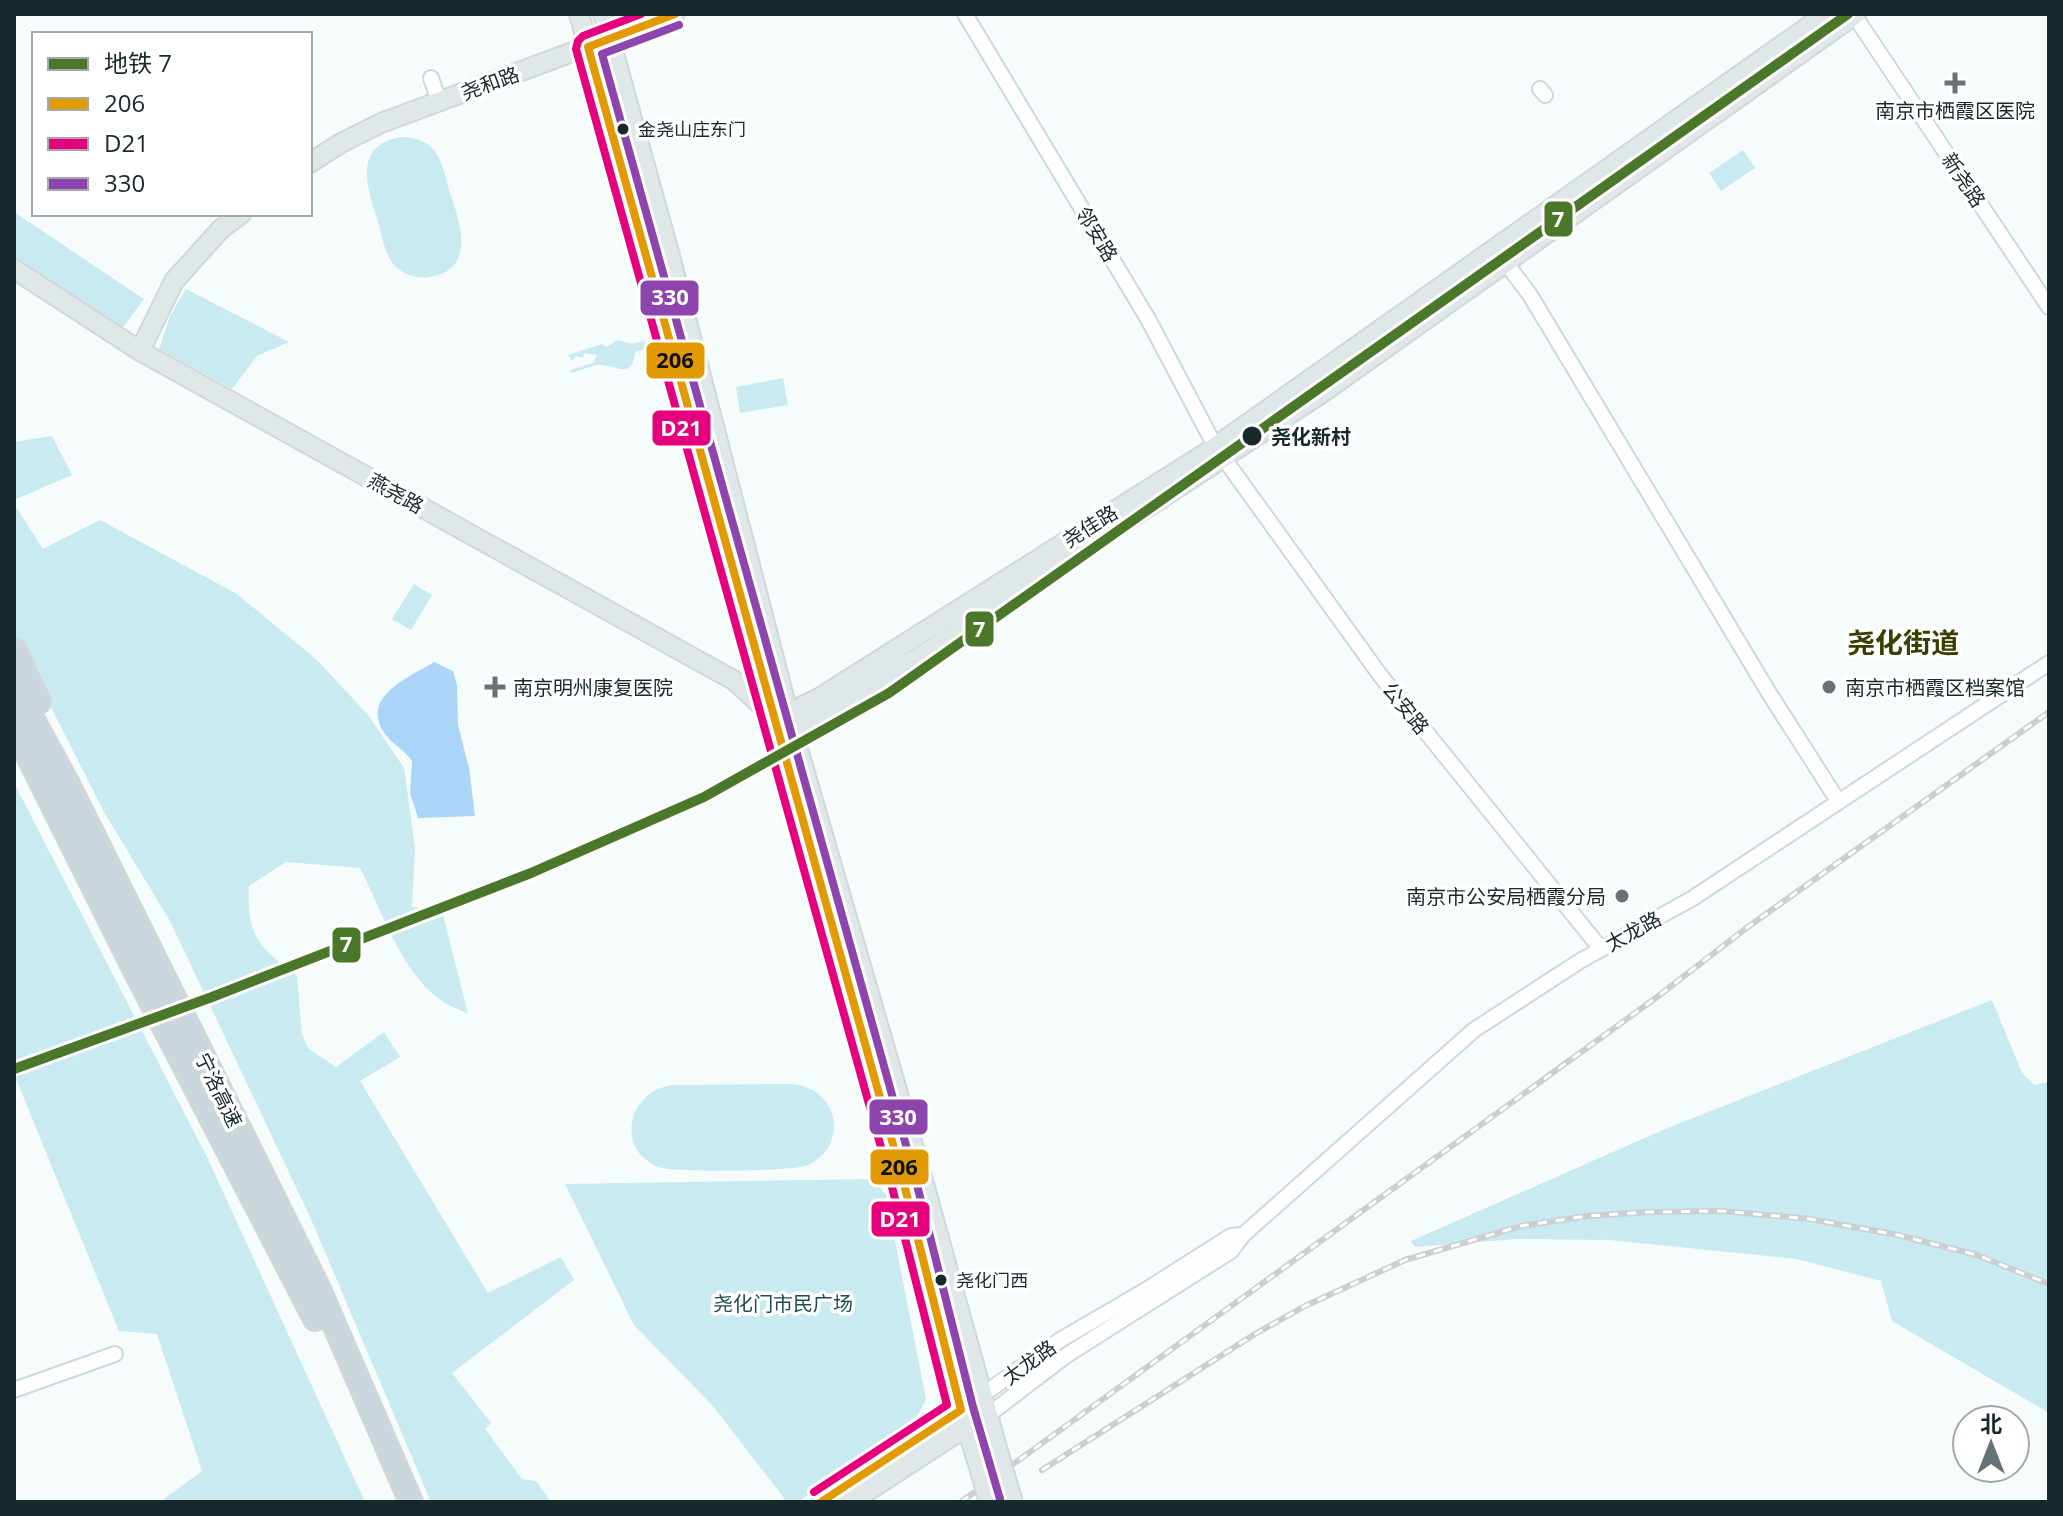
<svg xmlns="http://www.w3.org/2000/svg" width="2063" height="1516" viewBox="0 0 2063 1516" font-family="'Open Sans','Noto Sans SC',sans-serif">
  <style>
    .green { fill: #c9eaf0 }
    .water { fill: #aad4f8 }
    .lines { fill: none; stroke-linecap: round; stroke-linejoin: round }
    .minor-casing { stroke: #ced9db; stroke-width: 18 }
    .major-casing { stroke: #d2d7d8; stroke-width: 22 }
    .highway-casing { stroke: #d2d7d8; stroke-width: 26 }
    .minor { stroke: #fefeff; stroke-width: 14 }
    .major { stroke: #dfe7e9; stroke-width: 18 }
    .highway { stroke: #cbd7dc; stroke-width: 22 }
    .rail-casing { stroke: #cccfcf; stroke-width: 6 }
    .rail { stroke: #fff; stroke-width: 3; stroke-dasharray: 9; stroke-linecap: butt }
    .major-bridge-casing { stroke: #d2d7d8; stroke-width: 22; stroke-linecap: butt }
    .major-bridge { stroke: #dfe7e9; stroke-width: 18 }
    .bus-1-casing { stroke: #fff; stroke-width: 14 }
    .bus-2-casing { stroke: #fff; stroke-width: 14 }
    .bus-3-casing { stroke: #fff; stroke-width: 14 }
    .bus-1 { stroke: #e19a04; stroke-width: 8 }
    .bus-2 { stroke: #e5007d; stroke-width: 8 }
    .bus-3 { stroke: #8e44ad; stroke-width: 8 }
    .metro-1-casing { stroke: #fff; stroke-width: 16 }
    .metro-1 { stroke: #4a7729; stroke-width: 10 }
    .poi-dot { fill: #667275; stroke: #fff; stroke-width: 3 }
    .bus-dot { fill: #18292c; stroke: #fff; stroke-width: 3 }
    .labels { text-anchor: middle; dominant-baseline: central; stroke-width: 7; stroke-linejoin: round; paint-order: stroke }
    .bus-label { font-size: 18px; fill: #18292c; stroke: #fff; text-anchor: start }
    .street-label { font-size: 20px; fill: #18292c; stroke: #fff }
    .poi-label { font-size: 20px; fill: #18292c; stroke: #fff; text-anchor: start }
    .stop-label { font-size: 20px; font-weight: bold; fill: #18292c; stroke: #fff; text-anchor: start }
    .park-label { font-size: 20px; fill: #1f4b51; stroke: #fff }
    .district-label { font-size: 28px; font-weight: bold; fill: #383f01; stroke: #fff }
    .line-badge { stroke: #fff; stroke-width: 3 }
    .badge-label { font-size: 22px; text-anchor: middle; font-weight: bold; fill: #fff }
    .pale-badge-label { font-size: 22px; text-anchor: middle; font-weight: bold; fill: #111 }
  </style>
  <rect width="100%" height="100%" fill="#f6fbfc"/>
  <g class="green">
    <path d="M 401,137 C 411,137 421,139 430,146 C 442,157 445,175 449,190 C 459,220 478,269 430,277 C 418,279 405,275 396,267 C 385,256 382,236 378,222 C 368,189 351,146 401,137 Z"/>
    <path d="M 1743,150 L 1755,168 L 1721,191 L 1709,173 Z"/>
    <path d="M 14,212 L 144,299 L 121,330 L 14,263 Z"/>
    <path d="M 186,289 L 289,342 L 257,356 L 232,389 L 159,349 L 170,316 Z"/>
    <path d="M 618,340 L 632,344 L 644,341 L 646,349 L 635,352 C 633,381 615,364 599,365 C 590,366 580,370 572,373 L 570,370 L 593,363 L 597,355 L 584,353 L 583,358 L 576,356 L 572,361 L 568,355 L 602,344 L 607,347 Z"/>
    <path d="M 783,378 L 788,405 L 740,413 L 736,387 Z"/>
    <path d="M 52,436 L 72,475 L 14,500 L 14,442 Z"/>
    <path d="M 14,504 L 43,549 L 100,520 L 237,594 L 317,660 L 368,715 L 404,768 L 415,848 L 412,907 L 442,911 L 468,1014 C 457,1008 444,1004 435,996 C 398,964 382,911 360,868 L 286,862 L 249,886 C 246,936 259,947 297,976 L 302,1034 L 308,1048 L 336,1067 L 384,1032 L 400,1057 L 360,1081 L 488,1293 L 561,1257 L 574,1280 L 452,1373 L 491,1423 L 485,1429 L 522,1479 L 536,1481 L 551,1502 L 431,1502 L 311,1219 L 170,921 L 104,812 L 14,634 Z"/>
    <path d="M 414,584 L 432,595 L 411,630 L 392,619 Z"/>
    <path d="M 14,783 L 207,1157 L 365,1502 L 160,1502 L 202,1471 L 157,1334 L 119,1331 L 14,1074 Z"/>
    <path d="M 1992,1000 L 2022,1073 L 2034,1085 L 2049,1082 L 2049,1413 L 1892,1321 L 1881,1281 L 1797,1259 L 1609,1240 L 1516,1239 L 1415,1247 L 1411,1241 L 1665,1129 Z"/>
    <path d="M 790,1084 C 839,1086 851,1146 806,1166 C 788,1171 674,1173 659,1167 C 614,1150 628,1090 673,1085 Z"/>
    <path d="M 873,1179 L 886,1195 L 926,1399 L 918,1415 L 798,1502 L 787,1502 L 713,1406 L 634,1325 L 565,1184 Z"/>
  </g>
  <path class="water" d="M 434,662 L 453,671 L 457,685 L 458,725 L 469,768 L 475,816 L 418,818 L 410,793 L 412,761 C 405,750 393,745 385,734 C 359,697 408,678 434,662 Z"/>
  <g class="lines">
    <defs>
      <g id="minor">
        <path d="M 965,14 L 1148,319 L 1215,446 L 1380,675 L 1601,949"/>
        <path d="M 1854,15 L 2049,307"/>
        <path d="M 431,78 L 439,101"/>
        <path d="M 1540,89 L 1545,95"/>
        <path d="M 1506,263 L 1530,295 L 1769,693 L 1838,801"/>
        <path d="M 14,1390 L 115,1354"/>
        <path d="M 961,1410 L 1060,1340 L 1146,1290 L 1231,1236 L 1243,1235"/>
        <path d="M 966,1427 L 988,1415 L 1067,1355 L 1231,1251 L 1243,1235 L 1474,1030 L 1580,961 L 1693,898 L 2049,663"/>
      </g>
      <g id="major">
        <path d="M 579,14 L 904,1184 L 961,1410 L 979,1467"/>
        <path d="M 603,14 L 670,256 L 792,728 L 921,1173 L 999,1455"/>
        <path d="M 310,163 L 341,143 L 381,123 L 675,14"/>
        <path d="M 14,269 L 140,351 L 735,681 L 776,719 L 792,728 L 916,659 L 1322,393 L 1856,14"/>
        <path d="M 140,351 L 174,281 L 221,229 L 241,214"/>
        <path d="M 780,717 L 819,698 L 1209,451 L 1826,14"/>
        <path d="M 821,1502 L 961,1410"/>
        <path d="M 851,1502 L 966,1427"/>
      </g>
      <g id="highway">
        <path d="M 14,650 L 39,702"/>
        <path d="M 14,685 L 68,784 L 318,1287 L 411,1502"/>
        <path d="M 14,728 L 132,965 L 315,1319"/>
      </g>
    </defs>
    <use href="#minor" class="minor-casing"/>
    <use href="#major" class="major-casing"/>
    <use href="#highway" class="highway-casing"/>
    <use href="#minor" class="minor"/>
    <use href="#major" class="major"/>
    <use href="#highway" class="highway"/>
    <defs>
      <g id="rail">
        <path d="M 1042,1470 L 1255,1334 L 1305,1306 L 1405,1260 L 1521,1226 L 1587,1216 L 1649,1212 L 1722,1211 L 1810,1219 L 1898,1235 L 1977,1255 L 2049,1284"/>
        <path d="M 961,1502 L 1653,1000 L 1745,929 L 2049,712"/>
      </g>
    </defs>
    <use href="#rail" class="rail-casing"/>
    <use href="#rail" class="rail"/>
    <defs>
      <g id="major-bridge">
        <path d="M 999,1455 L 1013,1502"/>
        <path d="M 979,1467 L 989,1502"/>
      </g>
    </defs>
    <use href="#major-bridge" class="major-bridge-casing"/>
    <use href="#major-bridge" class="major-bridge"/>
    <defs>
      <path id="bus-1" d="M 675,14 L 588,47 L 904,1184 L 961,1410 L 821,1502"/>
      <path id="bus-2" d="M 641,14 L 583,36 L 578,41 L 576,49 L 892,1187 L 947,1405 L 814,1492"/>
      <path id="bus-3" d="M 679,25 L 602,54 L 916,1181 L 973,1407 L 1000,1499"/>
    </defs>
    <use href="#bus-1" class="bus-1-casing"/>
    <use href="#bus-2" class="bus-2-casing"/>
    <use href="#bus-3" class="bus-3-casing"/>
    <use href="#bus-1" class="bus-1"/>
    <use href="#bus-2" class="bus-2"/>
    <use href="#bus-3" class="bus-3"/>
    <defs>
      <path id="metro-1" d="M 14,1069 L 212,997 L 531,873 L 704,797 L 889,693 L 1848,14"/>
    </defs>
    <use href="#metro-1" class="metro-1-casing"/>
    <use href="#metro-1" class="metro-1"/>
  </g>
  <g class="poi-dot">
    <path d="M1951 71h8v8h8v8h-8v8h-8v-8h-8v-8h8z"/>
    <path d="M491 675h8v8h8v8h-8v8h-8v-8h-8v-8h8z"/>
    <circle cx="1829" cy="687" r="8"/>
    <circle cx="1622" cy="896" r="8"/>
  </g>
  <g class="bus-dot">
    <circle cx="623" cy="129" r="7"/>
    <circle cx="1252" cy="436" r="11"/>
    <circle cx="941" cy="1280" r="7"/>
  </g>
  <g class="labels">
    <g class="bus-label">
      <text x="638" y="129">金尧山庄东门</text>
      <text x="956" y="1280">尧化门西</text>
    </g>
    <g class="street-label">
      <text transform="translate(490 83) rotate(-20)">尧和路</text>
      <text transform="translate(1964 180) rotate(56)">新尧路</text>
      <text transform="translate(1097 234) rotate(59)">邻安路</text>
      <text transform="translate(396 493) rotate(29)">燕尧路</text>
      <text transform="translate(1090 526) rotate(-32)">尧佳路</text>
      <text transform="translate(1406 708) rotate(51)">公安路</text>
      <text transform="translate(1633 931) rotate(-29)">太龙路</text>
      <text transform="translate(219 1090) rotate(64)">宁洛高速</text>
      <text transform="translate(1029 1362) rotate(-36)">太龙路</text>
    </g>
    <g class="poi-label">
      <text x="1955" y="110" text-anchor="middle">南京市栖霞区医院</text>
      <text x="513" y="687">南京明州康复医院</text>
      <text x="1845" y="687">南京市栖霞区档案馆</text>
      <text x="1606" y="896" text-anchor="end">南京市公安局栖霞分局</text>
    </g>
    <g class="stop-label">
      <text x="1271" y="436">尧化新村</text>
    </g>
    <g class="park-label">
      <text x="783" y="1303">尧化门市民广场</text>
    </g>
    <g class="district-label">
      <text x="1903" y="642">尧化街道</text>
    </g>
  </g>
  <g class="line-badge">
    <rect x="1543" y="200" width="31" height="38" rx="8" fill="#4a7729"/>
    <rect x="639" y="279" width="61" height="38" rx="8" fill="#8e44ad"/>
    <rect x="645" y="341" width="61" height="39" rx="8" fill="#e19a04"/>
    <rect x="651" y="409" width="61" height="38" rx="8" fill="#e5007d"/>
    <rect x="964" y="610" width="31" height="38" rx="8" fill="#4a7729"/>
    <rect x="331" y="926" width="31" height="38" rx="8" fill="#4a7729"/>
    <rect x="868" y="1098" width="61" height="38" rx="8" fill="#8e44ad"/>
    <rect x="869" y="1148" width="61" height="38" rx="8" fill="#e19a04"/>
    <rect x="870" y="1200" width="61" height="38" rx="8" fill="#e5007d"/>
  </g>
  <g class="badge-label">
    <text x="1558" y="227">7</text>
    <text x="670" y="305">330</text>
    <text x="681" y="436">D21</text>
    <text x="979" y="637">7</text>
    <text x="346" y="952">7</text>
    <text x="898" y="1125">330</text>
    <text x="900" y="1227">D21</text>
  </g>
  <g class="pale-badge-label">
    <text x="675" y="368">206</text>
    <text x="899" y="1175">206</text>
  </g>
  <rect width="2063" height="1516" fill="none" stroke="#18292c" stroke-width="32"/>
  <rect x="32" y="32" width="280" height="184" fill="#ffffff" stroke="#a3a9ab" stroke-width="2"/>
  <rect x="48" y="58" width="40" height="12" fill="#4a7729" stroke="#a3a9ab" stroke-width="2"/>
  <text x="104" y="72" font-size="24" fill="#18292c">地铁 7</text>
  <rect x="48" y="98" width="40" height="12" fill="#e19a04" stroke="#a3a9ab" stroke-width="2"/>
  <text x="104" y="112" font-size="24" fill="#18292c">206</text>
  <rect x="48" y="138" width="40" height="12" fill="#e5007d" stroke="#a3a9ab" stroke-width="2"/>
  <text x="104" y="152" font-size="24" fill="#18292c">D21</text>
  <rect x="48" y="178" width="40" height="12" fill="#8e44ad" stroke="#a3a9ab" stroke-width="2"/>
  <text x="104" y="192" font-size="24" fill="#18292c">330</text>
  <g transform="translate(1991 1444)"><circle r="38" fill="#ffffff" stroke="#a3a9ab" stroke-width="2"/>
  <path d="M0-6L14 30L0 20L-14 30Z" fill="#667275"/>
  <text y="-12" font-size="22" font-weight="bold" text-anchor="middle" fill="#18292c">北</text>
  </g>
</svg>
